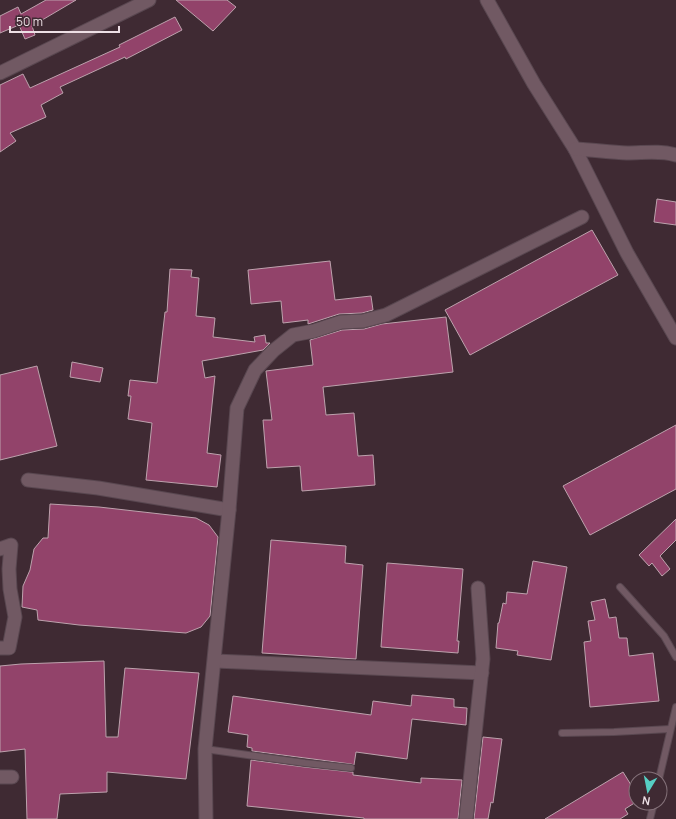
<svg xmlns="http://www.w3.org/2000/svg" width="676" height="819" viewBox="0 0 676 819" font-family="Manrope,sans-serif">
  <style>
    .building { fill: #92436a; stroke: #bda2ad }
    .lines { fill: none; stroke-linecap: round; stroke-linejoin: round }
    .lane-casing { stroke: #594750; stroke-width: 8 }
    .street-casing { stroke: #594750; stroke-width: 15 }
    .lane { stroke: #715963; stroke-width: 6 }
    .street { stroke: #715963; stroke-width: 13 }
  </style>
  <rect width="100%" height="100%" fill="#3f2a33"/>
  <g class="building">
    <path d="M 46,0 L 76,0 L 32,26 L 35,35 L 25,39 L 19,25 L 0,33 L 0,16 L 18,7 L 21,14 Z"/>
    <path d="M 176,0 L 227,0 L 236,7 L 213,31 Z"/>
    <path d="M 175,17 L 182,30 L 126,59 L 125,57 L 60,87 L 63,93 L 41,105 L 46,117 L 10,133 L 16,141 L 0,152 L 0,85 L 23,74 L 30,88 L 120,47 L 119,45 Z"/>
    <path d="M 657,199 L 676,202 L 676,225 L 654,222 Z"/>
    <path d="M 592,230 L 618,275 L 470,355 L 445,310 Z"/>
    <path d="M 330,261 L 335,300 L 371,296 L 373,310 L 362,313 L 339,314 L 308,324 L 308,320 L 283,323 L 281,301 L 251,304 L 248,270 Z"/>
    <path d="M 170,269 L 192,270 L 191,277 L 199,278 L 196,316 L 215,318 L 213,337 L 255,342 L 254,337 L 265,335 L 266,343 L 270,343 L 263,350 L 202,361 L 205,378 L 215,376 L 207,453 L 221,455 L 217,487 L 146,480 L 152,423 L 128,419 L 131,396 L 128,396 L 130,380 L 157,383 L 165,312 L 167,312 Z"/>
    <path d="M 446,317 L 453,372 L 323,387 L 326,415 L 354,413 L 358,456 L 373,455 L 375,485 L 302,491 L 300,466 L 267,468 L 263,420 L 272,420 L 266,371 L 313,365 L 310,340 L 342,330 L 364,329 L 382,324 Z"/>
    <path d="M 72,362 L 103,368 L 100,382 L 70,377 Z"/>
    <path d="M 37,366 L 57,446 L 0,460 L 0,375 Z"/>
    <path d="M 676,425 L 676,489 L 590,535 L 563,486 Z"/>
    <path d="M 50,504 L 99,507 L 196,518 L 209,525 L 218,537 L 210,616 L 201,627 L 186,633 L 79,625 L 38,620 L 37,610 L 22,607 L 23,586 L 30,570 L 34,549 L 43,538 L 48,538 Z"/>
    <path d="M 676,519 L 676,540 L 660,556 L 670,569 L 662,576 L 652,563 L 649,566 L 639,555 Z"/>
    <path d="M 271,540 L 346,546 L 345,563 L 363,565 L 356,659 L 262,653 Z"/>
    <path d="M 533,561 L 567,567 L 551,660 L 517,655 L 518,651 L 496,648 L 498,623 L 499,623 L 503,603 L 506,604 L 507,592 L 527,594 Z"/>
    <path d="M 387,563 L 463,569 L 457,641 L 459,641 L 458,653 L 381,647 Z"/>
    <path d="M 605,599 L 609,618 L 616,617 L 619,638 L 627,638 L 629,656 L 653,653 L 659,701 L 590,707 L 584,642 L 591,641 L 588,621 L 595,620 L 591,602 Z"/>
    <path d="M 104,661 L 106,737 L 118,737 L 125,668 L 199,673 L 186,779 L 107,772 L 107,792 L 60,794 L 57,819 L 27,819 L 25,749 L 0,752 L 0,666 L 21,664 Z"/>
    <path d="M 412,695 L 454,699 L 454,707 L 467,708 L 466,725 L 412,719 L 407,759 L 356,752 L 354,765 L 351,764 L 252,751 L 252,748 L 247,747 L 248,735 L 228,732 L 233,696 L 371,715 L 373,701 L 411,706 Z"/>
    <path d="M 483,737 L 502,739 L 493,803 L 491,802 L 488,819 L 474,819 Z"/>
    <path d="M 251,760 L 304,767 L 351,772 L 353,772 L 353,775 L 421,783 L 421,778 L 462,780 L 458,819 L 364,819 L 364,818 L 247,806 Z"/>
    <path d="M 623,772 L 636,793 L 636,802 L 625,809 L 628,814 L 620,819 L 545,819 Z"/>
  </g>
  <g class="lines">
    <defs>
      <g id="lane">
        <path d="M 620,587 L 664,636 L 676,657"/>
        <path d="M 562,733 L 614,732 L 670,729"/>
        <path d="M 205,749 L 305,763 L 351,768"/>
        <path d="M 659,779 L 676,707"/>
        <path d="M 650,819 L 654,803"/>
      </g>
      <g id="street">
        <path d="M 487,0 L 534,84 L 575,149 L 627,253 L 676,338"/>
        <path d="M 0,73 L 149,0"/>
        <path d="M 575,149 C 592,150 610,152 627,153 C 644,153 659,150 676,155"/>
        <path d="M 28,480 L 98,488 L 229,510"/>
        <path d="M 0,549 L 11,545 L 9,569 L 10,589 L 15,617 L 9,648 L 0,648"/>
        <path d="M 215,661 L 482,673"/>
        <path d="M 0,777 L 12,777"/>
        <path d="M 206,819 L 205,749 L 229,510 L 237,408 L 255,370 L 273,351 L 293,335 L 314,331 L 341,322 L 363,321 L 386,315 L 582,217"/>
        <path d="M 466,819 L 483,659 L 478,588"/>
      </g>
    </defs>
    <use href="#lane" class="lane-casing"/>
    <use href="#street" class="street-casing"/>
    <use href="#lane" class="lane"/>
    <use href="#street" class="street"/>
  </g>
  <g transform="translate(648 791) rotate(190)"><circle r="19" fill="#3f2a33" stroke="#85727a"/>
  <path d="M0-3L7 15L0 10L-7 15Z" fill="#56cec3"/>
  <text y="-6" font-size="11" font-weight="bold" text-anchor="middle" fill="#eddfe5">N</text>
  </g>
  <path d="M10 26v6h109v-6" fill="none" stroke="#eddfe5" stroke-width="2"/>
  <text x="16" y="26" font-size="12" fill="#eddfe5" stroke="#3f2a33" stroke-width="3" paint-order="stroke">50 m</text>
</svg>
